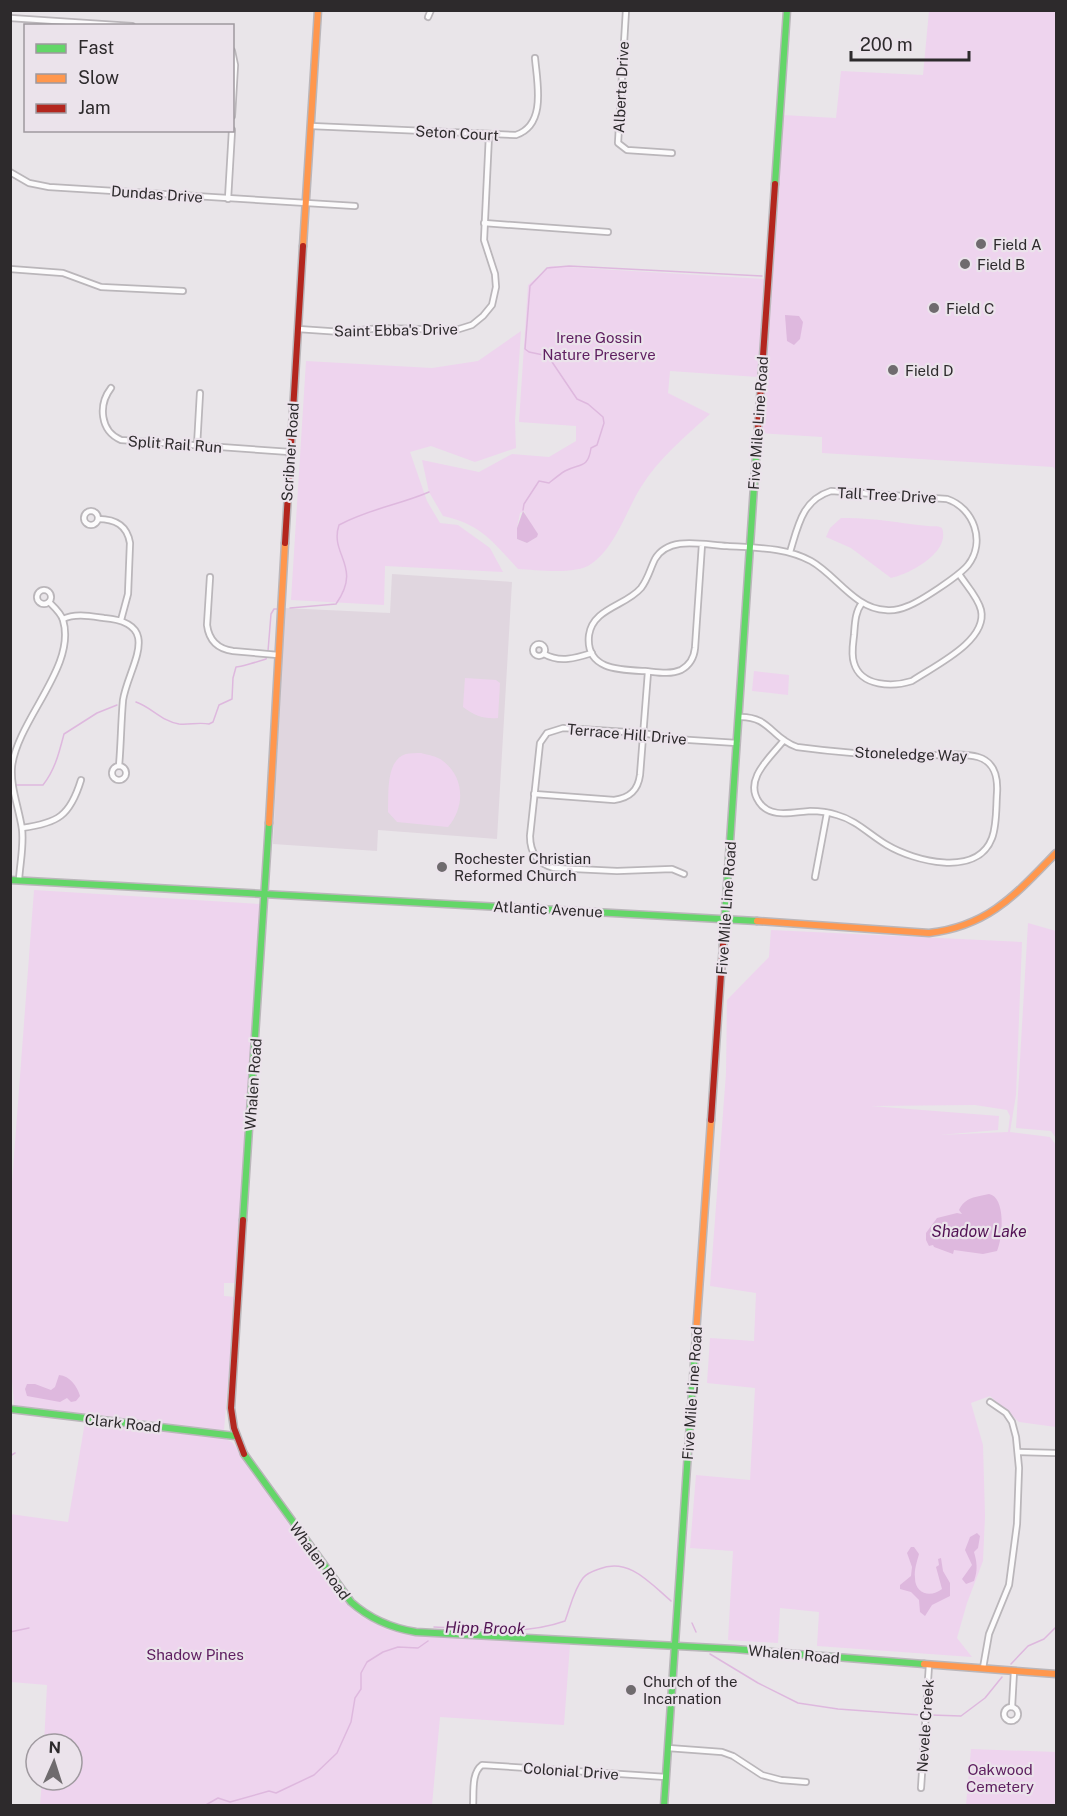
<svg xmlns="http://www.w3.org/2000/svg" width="1067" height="1816" viewBox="0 0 1067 1816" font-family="'Public Sans',sans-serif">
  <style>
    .built { fill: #e0d6df }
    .green { fill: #eed4ee; fill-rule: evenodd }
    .water { fill: #deb8de }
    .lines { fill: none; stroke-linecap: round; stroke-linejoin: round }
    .stream { stroke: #deb8de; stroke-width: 1.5 }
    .street-casing { stroke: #bab6ba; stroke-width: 8 }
    .fast-casing { stroke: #bab6ba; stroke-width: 9 }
    .slow-casing { stroke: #bab6ba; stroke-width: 9 }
    .jam-casing { stroke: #bab6ba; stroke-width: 9 }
    .street { stroke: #fcfbfc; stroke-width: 4.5 }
    .fast { stroke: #63d668; stroke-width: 6 }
    .slow { stroke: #ff974d; stroke-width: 6 }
    .jam { stroke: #b3261e; stroke-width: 6 }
    .poi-dot { fill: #6f6b6e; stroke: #ebe3eb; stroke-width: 2 }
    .labels { text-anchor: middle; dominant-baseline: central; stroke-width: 4.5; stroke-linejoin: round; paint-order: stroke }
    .street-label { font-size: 15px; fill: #2d2a2c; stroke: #ebe3eb }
    .poi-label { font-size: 15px; fill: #2d2a2c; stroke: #ebe3eb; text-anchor: start }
    .park-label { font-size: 15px; fill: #5f2061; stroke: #ebe3eb }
    .water-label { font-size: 16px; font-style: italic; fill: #511253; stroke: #ebe3eb }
  </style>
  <rect width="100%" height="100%" fill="#e9e5e9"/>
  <path class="built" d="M 392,574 L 512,582 L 497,839 L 378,830 L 377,851 L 273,844 L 284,608 L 390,613 Z"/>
  <g class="green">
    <path d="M 929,11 L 1056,11 L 1056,471 L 1053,467 L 822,453 L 822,437 L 760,433 L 783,115 L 836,118 L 841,71 L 923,75 Z"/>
    <path d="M 550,266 L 765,279 L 758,377 L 670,371 L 668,393 L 710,414 C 685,437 659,458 641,487 C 626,511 615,548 591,564 C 576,575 537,570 518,569 C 492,541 482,525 443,516 L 429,492 L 422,460 L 479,472 L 512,454 L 549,457 L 576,441 L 576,426 L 519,422 L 528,285 ZM 524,511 L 537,537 L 527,543 L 517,539 L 517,528 L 520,513 Z"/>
    <path d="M 521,331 L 515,421 L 516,448 L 475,462 L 431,446 L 410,452 L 427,501 L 440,523 L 458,525 L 490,548 L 503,572 L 385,566 L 384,605 L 291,600 L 306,361 L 432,368 L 478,361 Z"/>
    <path d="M 841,518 C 870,517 899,523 928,526 C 934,527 936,525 942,528 C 951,552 910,574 891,578 L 851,548 L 826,537 L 830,528 Z"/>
    <path d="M 754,671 L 789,675 L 788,695 L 752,691 Z"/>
    <path d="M 465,678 L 496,680 L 500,683 L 498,718 C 483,719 475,716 463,707 Z"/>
    <path d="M 421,753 C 428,755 437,756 443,761 C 465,778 465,807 448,827 L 397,822 L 388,812 C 389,796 385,760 406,754 C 410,753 416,753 421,753 Z"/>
    <path d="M 34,890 L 260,904 L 236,1283 L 224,1283 L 224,1296 L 235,1297 L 224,1430 L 14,1405 L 11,1367 L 11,1196 Z"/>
    <path d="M 1028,923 L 1056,931 L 1056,1138 L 1051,1131 L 1016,1128 Z"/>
    <path d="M 771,930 L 1022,942 L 1016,1095 L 1010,1132 L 1050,1137 L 1056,1145 L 1056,1427 L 1019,1422 L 990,1396 L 971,1403 L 983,1445 L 985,1516 L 983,1561 L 967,1603 L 957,1638 L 972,1657 L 817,1646 L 819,1612 L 780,1608 L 778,1643 L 728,1640 L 733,1551 L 690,1548 L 696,1475 L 750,1480 L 755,1388 L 707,1383 L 710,1338 L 754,1341 L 756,1293 L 710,1286 L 726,1073 L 727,1000 L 769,957 ZM 975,1105 L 1007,1110 L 1010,1116 L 1008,1132 L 939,1135 L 998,1130 L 999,1116 L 871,1106 Z"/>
    <path d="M 85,1422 L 223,1438 L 232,1442 L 330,1584 L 359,1615 L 388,1630 L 423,1636 L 570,1645 L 564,1725 L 440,1717 L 432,1805 L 40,1805 L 42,1780 L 72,1780 L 72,1744 L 44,1744 L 47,1685 L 11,1682 L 10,1514 L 68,1522 Z"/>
    <path d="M 971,1749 L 1056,1752 L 1056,1805 L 966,1805 Z"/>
  </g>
  <g class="water">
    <path d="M 785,315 L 799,316 L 803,322 L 800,339 L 794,345 L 787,341 Z"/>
    <path d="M 523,511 L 538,534 L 537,537 L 527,543 L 517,539 L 517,528 Z"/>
    <path d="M 989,1194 C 1006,1197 1003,1238 997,1251 L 983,1254 L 954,1250 L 953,1254 L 934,1247 L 933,1245 L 929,1246 L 926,1240 L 926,1233 L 937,1218 L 957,1213 L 962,1214 L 959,1210 C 965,1197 976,1197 989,1194 Z"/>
    <path d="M 59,1375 C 70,1376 77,1386 80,1396 L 76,1401 L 71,1402 L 67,1398 L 60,1402 L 27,1396 L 25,1389 L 27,1384 L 35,1384 L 51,1390 L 55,1387 Z"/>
    <path d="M 977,1533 L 980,1536 L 978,1548 L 974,1552 C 977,1562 978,1570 974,1581 L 966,1584 L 962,1579 L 972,1565 L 965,1550 L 970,1537 Z"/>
    <path d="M 911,1547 L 914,1547 L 919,1554 C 917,1562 914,1569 915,1578 C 915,1594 931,1598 942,1589 L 936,1567 L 939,1565 L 938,1559 L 941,1558 L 943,1571 L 950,1583 L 950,1596 L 932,1605 L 925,1616 L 920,1612 L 919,1600 L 911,1592 L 900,1589 L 900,1585 L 911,1576 L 912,1567 L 907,1553 Z"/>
  </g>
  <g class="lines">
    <g class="stream">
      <path d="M 523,510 L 524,504 L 539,481 L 549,483 C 554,479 560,474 565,471 C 580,463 588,469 591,448 L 597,445 L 604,423 L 603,417 L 588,404 L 577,399 L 548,356 L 529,352 L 525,349 L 530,286 L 547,268 L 569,266 L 762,276"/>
      <path d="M 290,608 L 336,604 C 363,566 329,555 339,525 C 368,509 399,505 429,492"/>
      <path d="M 268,651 L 271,614 L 274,609 L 277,609"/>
      <path d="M 136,702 C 151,707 163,722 179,724 C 189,725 199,722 209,724 L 213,722 L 219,705 L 232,699 L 233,678 L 236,667 C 240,667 260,661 266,659 L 267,656"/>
      <path d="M 16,785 L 43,785 C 55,770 59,753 64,734 L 97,713 L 117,705"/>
      <path d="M 10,1456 L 15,1453"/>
      <path d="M 692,1623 L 696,1632"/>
      <path d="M 434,1627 C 478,1629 523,1636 565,1621 C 570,1608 574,1589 583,1578 C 587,1573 593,1571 599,1569 C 629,1557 650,1583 671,1601"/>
      <path d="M 10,1632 L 29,1628"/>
      <path d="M 710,1654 L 758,1683 L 798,1703 L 838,1709 L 921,1715"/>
      <path d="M 1011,1664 L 1028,1646 L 1044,1639 L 1056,1627"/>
      <path d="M 931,1715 L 961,1716 L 985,1698 L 1002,1677"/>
      <path d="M 204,1806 L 218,1798 L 230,1802 L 269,1791 L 276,1793 L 314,1775 L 337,1753 L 351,1722 L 355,1698 L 361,1689 L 361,1673 L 367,1662 L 383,1652 L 398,1647 L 418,1648 L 428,1641"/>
    </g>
    <defs>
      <g id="street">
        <path d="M 626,10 L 618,143 L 627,150 L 672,153"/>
        <path d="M 428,17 L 431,10"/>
        <path d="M 10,18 L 132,26"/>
        <path d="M 232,51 L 235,65 L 232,116"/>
        <path d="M 311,126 L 516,135 C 547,125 537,82 535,58"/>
        <path d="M 10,172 L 29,183 L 49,187 L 355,206"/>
        <path d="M 228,199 L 232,130"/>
        <path d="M 484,223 L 608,232"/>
        <path d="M 10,269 L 63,273 L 101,287 L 183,291"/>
        <path d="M 298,329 L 342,332 L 381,328 L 456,330 L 472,325 L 483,316 L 492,305 L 496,287 L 495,274 L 484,240 L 489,135"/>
        <path d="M 111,388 C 98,405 100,431 121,440 L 290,452"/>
        <path d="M 197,446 L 200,393"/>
        <circle cx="91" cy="518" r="7"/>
        <path d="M 98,519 C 115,519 127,525 130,543 L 128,594 L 121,620"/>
        <path d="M 702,544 L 695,648 C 694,658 690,665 681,670 C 670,675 656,672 645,671 C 620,670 585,670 589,635 C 593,608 626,606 641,588 C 648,579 650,569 655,559 C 669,535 704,545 727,546 C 756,548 785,547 811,561 C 836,575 855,609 886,610 C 893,611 901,609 908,606 C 921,601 959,576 968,565 C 986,542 974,508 947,499 L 831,491 C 802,500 798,526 790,552"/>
        <path d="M 210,577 L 207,625 C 209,641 218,649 233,651 L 278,655"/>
        <circle cx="44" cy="597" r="7"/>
        <path d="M 862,603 C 855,612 855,623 854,635 C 853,644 851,654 854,663 C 861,687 893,687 912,681 C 934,666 988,641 981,610 C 978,597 966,585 959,574"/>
        <path d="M 63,619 C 75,613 90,616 104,618 C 165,623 128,667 123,700 C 121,722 121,744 119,766"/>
        <circle cx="539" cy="650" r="6"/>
        <path d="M 544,654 C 560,663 576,658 592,653"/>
        <path d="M 739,717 C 770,716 771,738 797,747 C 834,752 872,755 910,756 C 927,756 963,752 978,757 C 995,762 998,777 997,793 C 996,807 997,825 992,838 C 977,878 914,861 887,845 C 870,835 856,820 837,815 C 828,812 819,811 810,811 C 793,812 770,819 759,802 C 743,779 771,757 784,740"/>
        <circle cx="119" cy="773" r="7"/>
        <path d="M 534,794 L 614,800 C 630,798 638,790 640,775 L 648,672"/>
        <path d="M 22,828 C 58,823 70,816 81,780"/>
        <path d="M 684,874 L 672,869 L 617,871 L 554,868 C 538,864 530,853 530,836 L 540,743 L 547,733 L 563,728 L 643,733 L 674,739 L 737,743"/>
        <path d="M 815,877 L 827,813"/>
        <path d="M 19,880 C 20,863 24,846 22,829 C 19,808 10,787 12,766 C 18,719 77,666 63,620 C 61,613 54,607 49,602"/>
        <path d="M 1018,1452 L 1056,1453"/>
        <path d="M 983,1668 L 989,1634 L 1009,1585 L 1017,1524 L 1019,1468 L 1016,1437 L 1012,1422 L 1006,1413 L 990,1402"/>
        <path d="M 1012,1707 L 1014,1671"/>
        <circle cx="1011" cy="1714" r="7"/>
        <path d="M 668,1748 L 722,1752 L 733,1756 L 762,1775 L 781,1780 L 806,1782"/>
        <path d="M 921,1788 L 929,1665"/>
        <path d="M 473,1806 C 474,1793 471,1773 482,1765 L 666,1777"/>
      </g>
      <g id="fast">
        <path d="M 775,184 L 787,10"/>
        <path d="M 10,880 L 757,921"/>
        <path d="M 723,945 L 757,442"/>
        <path d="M 243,1220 L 269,823"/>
        <path d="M 10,1409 L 235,1436"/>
        <path d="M 244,1454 L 351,1602 C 370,1619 391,1628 416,1632 L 734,1649 L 924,1664"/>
        <path d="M 664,1806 L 696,1334"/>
      </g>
      <g id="slow">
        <path d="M 303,246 L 318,10"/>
        <path d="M 269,823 L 285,543"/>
        <path d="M 757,921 L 929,933 C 989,926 1016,894 1056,853"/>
        <path d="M 696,1334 L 711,1120"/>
        <path d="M 924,1664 L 1056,1674"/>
      </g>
      <g id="jam">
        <path d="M 757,442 L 775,184"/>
        <path d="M 285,543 L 303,246"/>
        <path d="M 711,1120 L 723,945"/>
        <path d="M 243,1220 L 231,1408 L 234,1428 L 244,1454"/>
      </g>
    </defs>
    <use href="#street" class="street-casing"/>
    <use href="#fast" class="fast-casing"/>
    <use href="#slow" class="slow-casing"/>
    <use href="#jam" class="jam-casing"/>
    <use href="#street" class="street"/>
    <use href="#fast" class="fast"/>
    <use href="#slow" class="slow"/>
    <use href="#jam" class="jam"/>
  </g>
  <g class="poi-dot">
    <circle cx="981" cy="244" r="6"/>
    <circle cx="965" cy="264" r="6"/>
    <circle cx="934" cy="308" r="6"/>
    <circle cx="893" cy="370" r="6"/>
    <circle cx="442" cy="867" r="6"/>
    <circle cx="631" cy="1690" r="6"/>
  </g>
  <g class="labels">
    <g class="street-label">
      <text transform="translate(621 87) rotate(-87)">Alberta Drive</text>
      <text transform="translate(457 133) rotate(3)">Seton Court</text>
      <text transform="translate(157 194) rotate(4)">Dundas Drive</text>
      <text transform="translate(396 330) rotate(-1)">Saint Ebba's Drive</text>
      <text transform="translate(758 423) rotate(-86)">Five Mile Line Road</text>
      <text transform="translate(175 444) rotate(4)">Split Rail Run</text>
      <text transform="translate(290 452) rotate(-86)">Scribner Road</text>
      <text transform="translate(887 495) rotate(3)">Tall Tree Drive</text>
      <text transform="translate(627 734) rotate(5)">Terrace Hill Drive</text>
      <text transform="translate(911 754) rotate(2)">Stoneledge Way</text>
      <text transform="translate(726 908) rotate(-86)">Five Mile Line Road</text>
      <text transform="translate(548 909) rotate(3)">Atlantic Avenue</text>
      <text transform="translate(253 1084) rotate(-86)">Whalen Road</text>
      <text transform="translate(692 1393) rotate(-86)">Five Mile Line Road</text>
      <text transform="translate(123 1423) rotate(6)">Clark Road</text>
      <text transform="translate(320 1561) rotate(54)">Whalen Road</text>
      <text transform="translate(794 1654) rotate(5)">Whalen Road</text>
      <text transform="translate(925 1726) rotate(-86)">Nevele Creek</text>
      <text transform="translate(571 1771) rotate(4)">Colonial Drive</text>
    </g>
    <g class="poi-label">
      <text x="993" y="244">Field A</text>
      <text x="977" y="264">Field B</text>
      <text x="946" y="308">Field C</text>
      <text x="905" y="370">Field D</text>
      <text x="454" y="858">Rochester Christian<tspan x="454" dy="17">Reformed Church</tspan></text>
      <text x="643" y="1681">Church of the<tspan x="643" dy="17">Incarnation</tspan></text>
    </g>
    <g class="park-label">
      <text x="599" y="337">Irene Gossin<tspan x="599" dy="17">Nature Preserve</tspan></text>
      <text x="195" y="1654">Shadow Pines</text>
      <text x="1000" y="1769">Oakwood<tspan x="1000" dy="17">Cemetery</tspan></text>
    </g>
    <g class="water-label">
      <text x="979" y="1231">Shadow Lake</text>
      <text transform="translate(485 1628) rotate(1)">Hipp Brook</text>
    </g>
  </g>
  <rect width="1067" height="1816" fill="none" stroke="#2d2a2c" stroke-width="24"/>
  <rect x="24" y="24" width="210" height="108" fill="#ebe3eb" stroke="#9f999f" stroke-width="1.5"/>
  <rect x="36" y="44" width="30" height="9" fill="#63d668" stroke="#9f999f" stroke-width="1.5"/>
  <text x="78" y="54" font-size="18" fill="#2d2a2c">Fast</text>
  <rect x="36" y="74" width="30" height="9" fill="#ff974d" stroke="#9f999f" stroke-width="1.5"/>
  <text x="78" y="84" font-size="18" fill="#2d2a2c">Slow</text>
  <rect x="36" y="104" width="30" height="9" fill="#b3261e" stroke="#9f999f" stroke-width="1.5"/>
  <text x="78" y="114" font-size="18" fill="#2d2a2c">Jam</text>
  <g transform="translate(54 1762) rotate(3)"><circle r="28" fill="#ebe3eb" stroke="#9f999f" stroke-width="1.5"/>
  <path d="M0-4.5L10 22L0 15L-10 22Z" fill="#6f6b6e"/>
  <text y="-9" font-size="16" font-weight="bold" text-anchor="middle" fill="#2d2a2c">N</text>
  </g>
  <path d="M851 51v9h118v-9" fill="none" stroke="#2d2a2c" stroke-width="3"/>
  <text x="860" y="51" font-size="18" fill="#2d2a2c" stroke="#ebe3eb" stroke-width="4.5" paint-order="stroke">200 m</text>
</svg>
